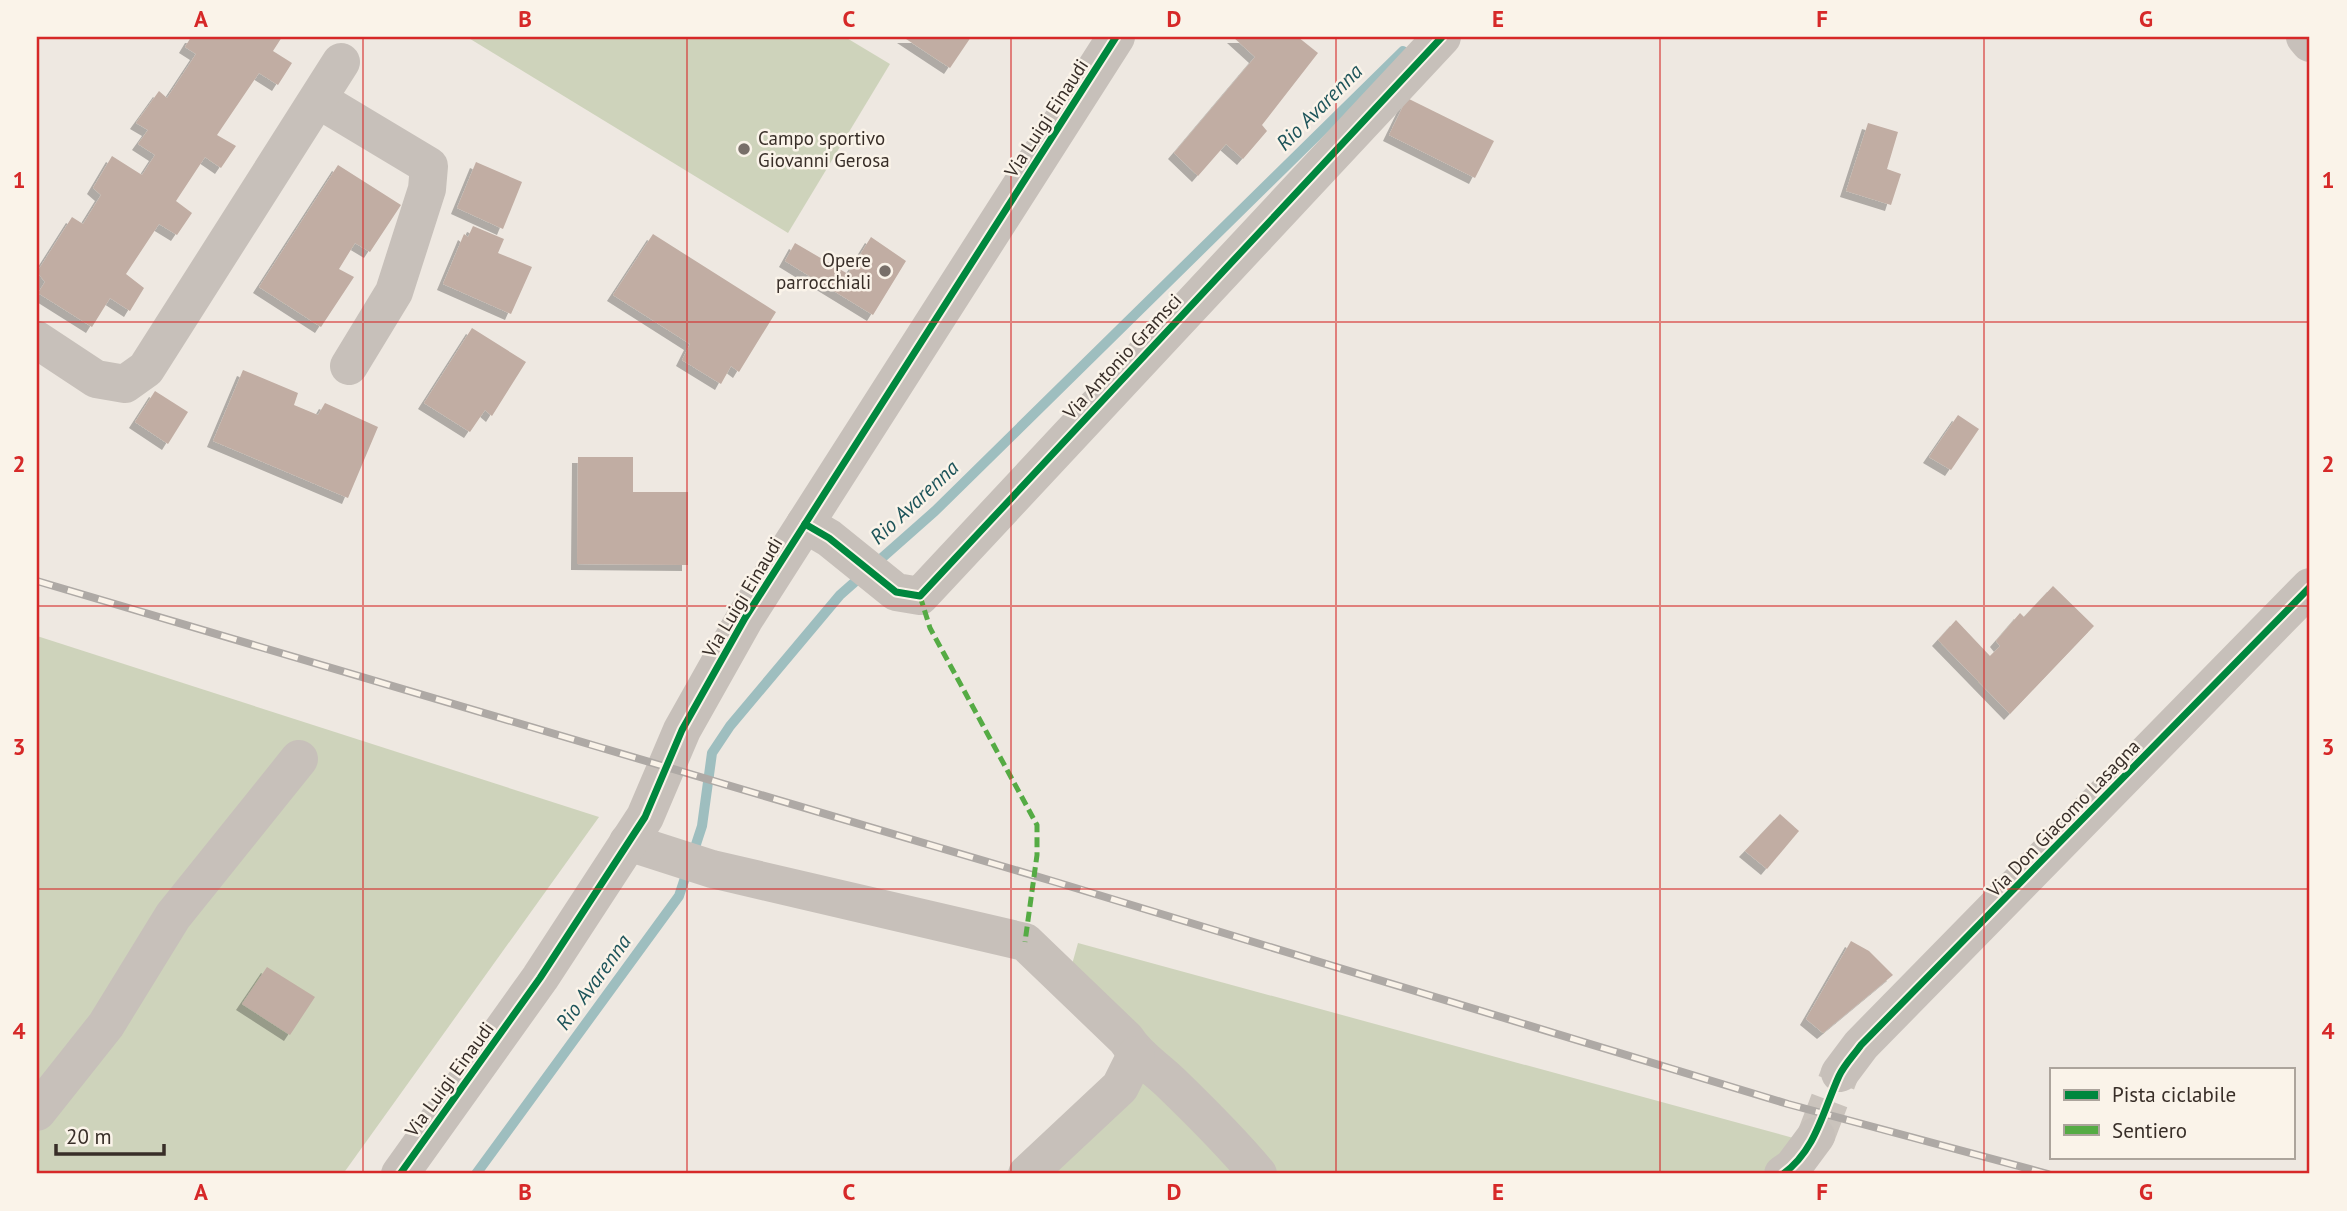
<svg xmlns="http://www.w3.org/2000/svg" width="2347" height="1211" viewBox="0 0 2347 1211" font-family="'PT Sans',sans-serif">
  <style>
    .green { fill: #ced3bb }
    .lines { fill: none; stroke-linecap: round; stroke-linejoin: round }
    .stream { stroke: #9ebebf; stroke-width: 10 }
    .building { fill: #c1ada3; filter: url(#shadow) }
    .minor-tunnel { stroke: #cac3bc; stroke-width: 38; stroke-dasharray: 38 19; stroke-linecap: butt }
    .minor { stroke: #c7c0ba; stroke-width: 38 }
    .rail-casing { stroke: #aea9a5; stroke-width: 8 }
    .rail { stroke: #faf3e9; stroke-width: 5; stroke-dasharray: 16; stroke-linecap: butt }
    .quiet { stroke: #55ab44; stroke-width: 5; stroke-dasharray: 10 5; stroke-linecap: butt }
    .cycleway-casing { stroke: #faf3e9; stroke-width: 11 }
    .cycleway { stroke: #00873e; stroke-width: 7 }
    .grid { fill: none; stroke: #d62828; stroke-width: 2; stroke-opacity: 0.55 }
    .poi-dot { fill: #786f69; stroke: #faf3e9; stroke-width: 2.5 }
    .labels { text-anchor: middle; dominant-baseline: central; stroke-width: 5; stroke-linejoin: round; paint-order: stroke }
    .street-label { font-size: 19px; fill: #382e28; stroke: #faf3e9 }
    .poi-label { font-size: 19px; fill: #382e28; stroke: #faf3e9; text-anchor: start }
    .water-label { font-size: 21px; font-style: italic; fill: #1d545a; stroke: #faf3e9 }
    .neatline { fill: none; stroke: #d62828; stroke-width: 2.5 }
    .grid-label { font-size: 23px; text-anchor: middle; font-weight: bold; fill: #d62828 }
  </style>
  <defs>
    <filter id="shadow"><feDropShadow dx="-6" dy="6" stdDeviation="0" flood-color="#0004"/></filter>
  </defs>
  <rect width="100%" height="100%" fill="#eee8e1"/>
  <g class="green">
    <path d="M 467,37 L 845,37 L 890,64 L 788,233 Z"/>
    <path d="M 37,636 L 599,817 L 343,1174 L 37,1174 Z"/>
    <path d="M 1078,943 L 1797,1139 L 1761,1174 L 1049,1174 L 1164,1062 L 1071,968 Z"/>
  </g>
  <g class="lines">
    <path class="stream" d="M 476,1174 L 679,896 L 702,826 L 712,753 L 730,726 L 840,595 L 935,511 L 1403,51"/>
  </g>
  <g class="building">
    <path d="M 191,37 L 282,37 L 273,51 L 292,63 L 278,85 L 259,73 L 217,135 L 236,146 L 221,168 L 205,157 L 176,201 L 192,213 L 177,235 L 159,224 L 126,274 L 144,288 L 130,311 L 110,298 L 92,327 L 38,293 L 45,282 L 37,272 L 72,217 L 83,224 L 101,195 L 93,188 L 112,156 L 142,175 L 155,155 L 138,144 L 148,130 L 136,123 L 159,91 L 167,98 L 196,54 L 185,47 Z"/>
    <path d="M 903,37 L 971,37 L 950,68 Z"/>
    <path d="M 1233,37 L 1298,37 L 1318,53 L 1262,125 L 1267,131 L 1243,159 L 1226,144 L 1198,176 L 1174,153 L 1255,57 Z"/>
    <path d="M 1407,98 L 1494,141 L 1475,178 L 1389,135 Z"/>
    <path d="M 1868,123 L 1898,132 L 1887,169 L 1901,174 L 1891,205 L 1846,191 Z"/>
    <path d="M 476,162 L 522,182 L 503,229 L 457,208 Z"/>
    <path d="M 338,165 L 401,205 L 370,252 L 355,243 L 339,269 L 354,277 L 321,327 L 259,287 Z"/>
    <path d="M 473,226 L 504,239 L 498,253 L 532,267 L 511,314 L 443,284 L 464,234 L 468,237 Z"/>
    <path d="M 653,234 L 776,312 L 739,372 L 731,366 L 721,384 L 682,360 L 690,344 L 613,295 Z"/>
    <path d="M 871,237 L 906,261 L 873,315 L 785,261 L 795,243 L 848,274 Z"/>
    <path d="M 472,328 L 526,362 L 492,416 L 485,410 L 470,432 L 424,403 Z"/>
    <path d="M 243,370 L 298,393 L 294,405 L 318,415 L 325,403 L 378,427 L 348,498 L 213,441 Z"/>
    <path d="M 155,391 L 188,412 L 168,444 L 135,422 Z"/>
    <path d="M 1958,415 L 1979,429 L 1951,470 L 1929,457 Z"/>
    <path d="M 578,457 L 633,457 L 633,492 L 688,492 L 688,565 L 577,564 Z"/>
    <path d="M 2053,586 L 2094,626 L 2010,714 L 1938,640 L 1956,620 L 1990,656 L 2000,646 L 1996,641 L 2020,613 L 2024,617 Z"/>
    <path d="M 1780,814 L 1799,831 L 1767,869 L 1745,851 Z"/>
    <path d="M 1851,941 L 1869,951 L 1893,975 L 1823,1033 L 1806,1019 Z"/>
    <path d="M 267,967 L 315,997 L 290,1035 L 242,1004 Z"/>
  </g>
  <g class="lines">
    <path class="minor-tunnel" d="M 1816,1136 L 1840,1073"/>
    <g class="minor">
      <path d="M 2305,37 L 2310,43"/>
      <path d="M 319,100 L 429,166 L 427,189 L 394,292 L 349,366"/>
      <path d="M 37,340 L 96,379 L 125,384 L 146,369 L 341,62"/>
      <path d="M 805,524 L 829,538 L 896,592 L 920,596 L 1442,37"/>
      <path d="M 628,842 L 712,869 L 1025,942 L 1126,1039 C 1138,1058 1156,1068 1172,1084 C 1202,1113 1231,1142 1258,1174"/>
      <path d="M 1840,1073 L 1861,1045 L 2310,587"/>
      <path d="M 37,1112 L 106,1025 L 173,916 L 299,759"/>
      <path d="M 400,1174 L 540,978 L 645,817 L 682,730 L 745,618 L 1116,37"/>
      <path d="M 1027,1174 L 1120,1087 L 1136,1055"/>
      <path d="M 1783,1174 L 1793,1167 L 1816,1136"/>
    </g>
    <defs>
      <path id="rail" d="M 37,581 L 1059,883 L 1788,1104 L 2048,1174"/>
    </defs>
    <use href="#rail" class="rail-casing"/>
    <use href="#rail" class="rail"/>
    <path class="quiet" d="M 920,596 L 930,628 L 1037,825 L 1037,855 L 1025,942"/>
    <defs>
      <g id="cycleway">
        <path d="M 805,524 L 829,538 L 896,592 L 920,596 L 1442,37"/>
        <path d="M 400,1174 L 540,978 L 645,817 L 682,730 L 745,618 L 1116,37"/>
        <path d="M 1783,1174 C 1816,1150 1823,1111 1839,1076 C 1844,1065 1854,1055 1861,1045 L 2310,587"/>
      </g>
    </defs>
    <use href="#cycleway" class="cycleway-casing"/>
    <use href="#cycleway" class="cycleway"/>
  </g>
  <path class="grid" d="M 363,37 L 363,1174M 687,37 L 687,1174M 1011,37 L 1011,1174M 1336,37 L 1336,1174M 1660,37 L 1660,1174M 1984,37 L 1984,1174M 37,322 L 2310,322M 37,606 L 2310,606M 37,889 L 2310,889"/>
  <g class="poi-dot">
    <circle cx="744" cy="149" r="7"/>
    <circle cx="885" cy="271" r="7"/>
  </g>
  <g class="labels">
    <g class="street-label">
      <text transform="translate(1046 118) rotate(-57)">Via Luigi Einaudi</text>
      <text transform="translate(1122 356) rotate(-47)">Via Antonio Gramsci</text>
      <text transform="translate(742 597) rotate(-59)">Via Luigi Einaudi</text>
      <text transform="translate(2063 818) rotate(-46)">Via Don Giacomo Lasagna</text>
      <text transform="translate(449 1079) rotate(-54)">Via Luigi Einaudi</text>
    </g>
    <g class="poi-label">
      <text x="758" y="138">Campo sportivo<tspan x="758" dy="22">Giovanni Gerosa</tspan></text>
      <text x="871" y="260" text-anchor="end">Opere<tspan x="871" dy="22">parrocchiali</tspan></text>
    </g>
    <g class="water-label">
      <text transform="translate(1319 107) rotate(-45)">Rio Avarenna</text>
      <text transform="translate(914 502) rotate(-43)">Rio Avarenna</text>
      <text transform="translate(593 982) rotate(-54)">Rio Avarenna</text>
    </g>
  </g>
  <rect width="2347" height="1211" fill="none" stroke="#faf3e9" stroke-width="77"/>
  <rect x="2050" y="1068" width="245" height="91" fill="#faf3e9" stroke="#aca49c" stroke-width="2"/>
  <rect x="2064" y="1090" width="35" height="10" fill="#00873e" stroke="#aca49c" stroke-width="2"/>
  <text x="2112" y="1102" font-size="21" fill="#382e28">Pista ciclabile</text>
  <rect x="2064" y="1125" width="35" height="10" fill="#55ab44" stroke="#aca49c" stroke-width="2"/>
  <text x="2112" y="1138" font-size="21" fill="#382e28">Sentiero</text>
  <path d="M56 1144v10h108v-10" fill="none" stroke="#382e28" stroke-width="3.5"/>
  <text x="66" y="1144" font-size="21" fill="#382e28" stroke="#faf3e9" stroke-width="5" paint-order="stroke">20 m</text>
  <rect x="38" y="38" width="2270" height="1134" class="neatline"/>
  <g class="grid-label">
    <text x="201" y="27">A</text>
    <text x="525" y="27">B</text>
    <text x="849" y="27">C</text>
    <text x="1174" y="27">D</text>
    <text x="1498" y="27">E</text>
    <text x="1822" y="27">F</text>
    <text x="2146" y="27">G</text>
    <text x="19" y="188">1</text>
    <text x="2328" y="188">1</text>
    <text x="19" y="472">2</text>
    <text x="2328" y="472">2</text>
    <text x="19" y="755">3</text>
    <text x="2328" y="755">3</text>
    <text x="19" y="1039">4</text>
    <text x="2328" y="1039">4</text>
    <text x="201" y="1200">A</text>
    <text x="525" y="1200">B</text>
    <text x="849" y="1200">C</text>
    <text x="1174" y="1200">D</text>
    <text x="1498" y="1200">E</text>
    <text x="1822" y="1200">F</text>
    <text x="2146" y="1200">G</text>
  </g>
</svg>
